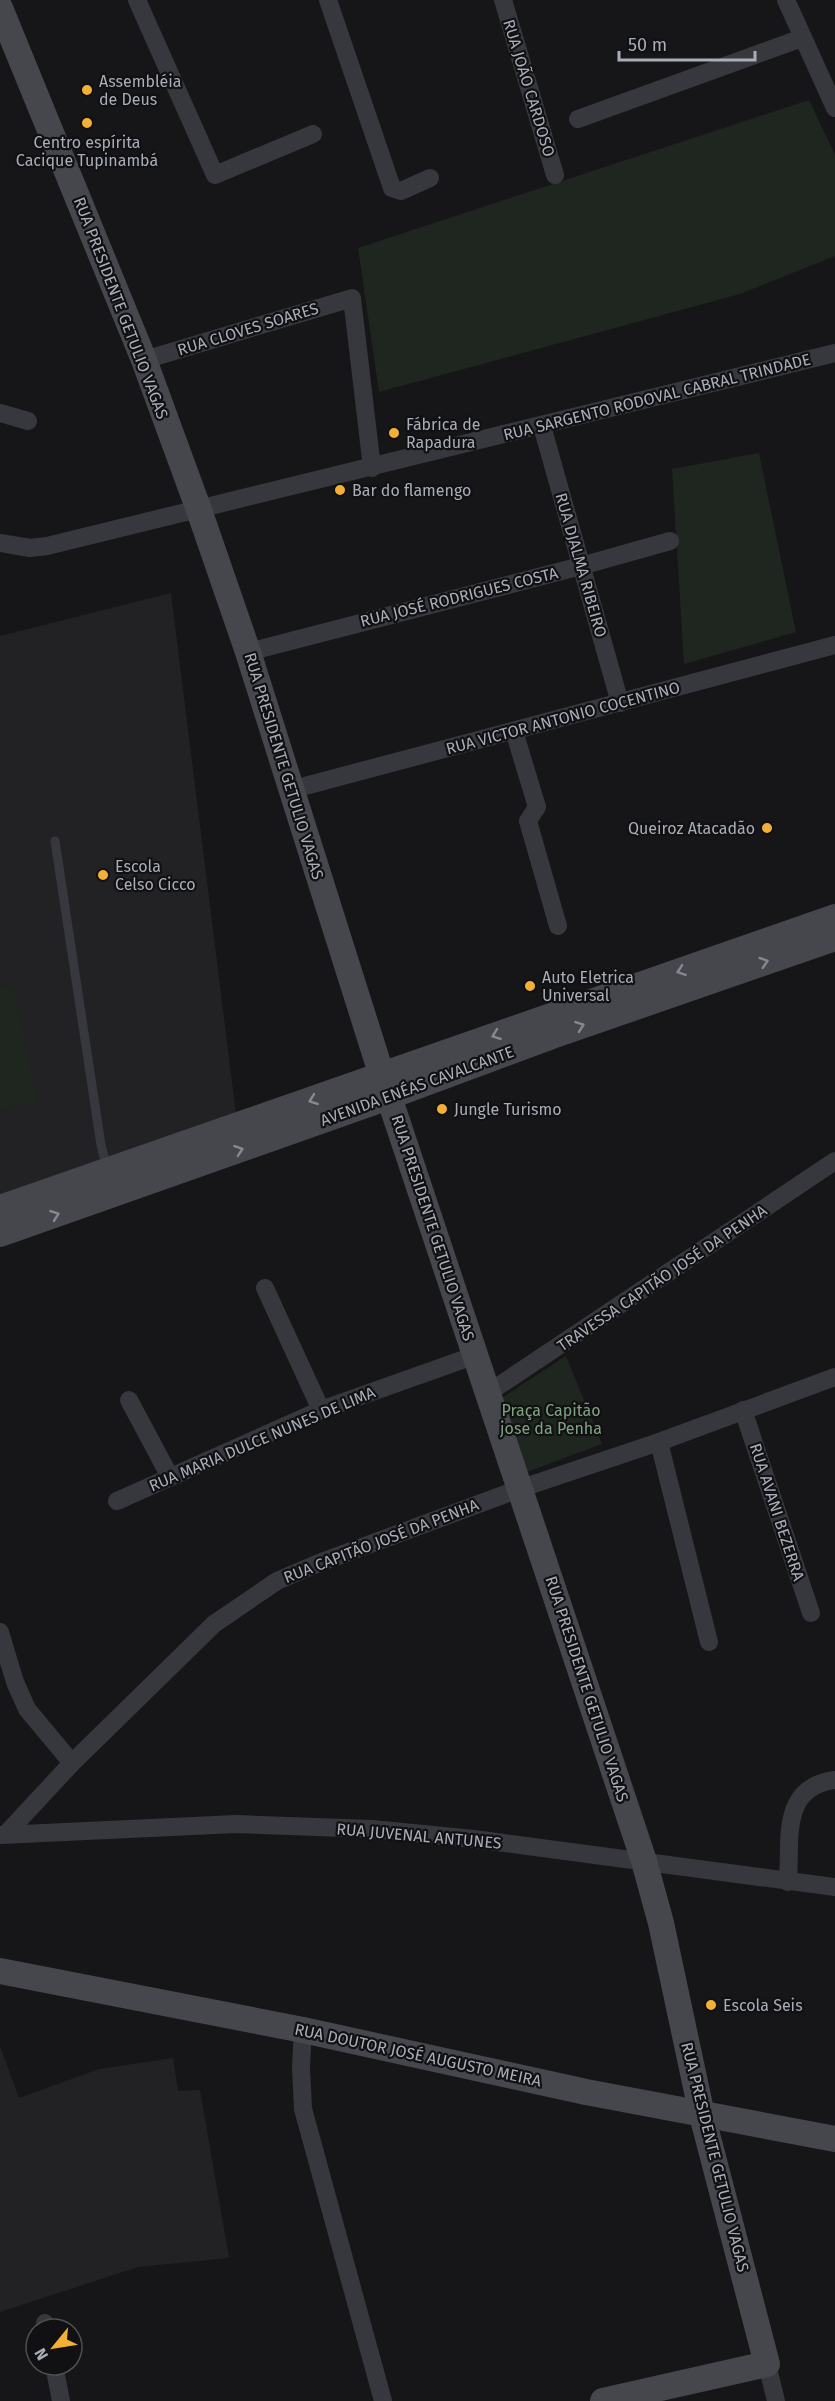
<svg xmlns="http://www.w3.org/2000/svg" width="835" height="2401" viewBox="0 0 835 2401" font-family="'Fira Sans',sans-serif">
  <style>
    .built { fill: #222225 }
    .green { fill: #1e261f }
    .lines { fill: none; stroke-linecap: round; stroke-linejoin: round }
    .lane { stroke: #37383d; stroke-width: 9 }
    .street { stroke: #37383d; stroke-width: 18 }
    .secondary { stroke: #45474d; stroke-width: 26 }
    .oneway { stroke: #858993 }
    .poi-dot { fill: #f2b134; stroke: #111113; stroke-width: 2 }
    .labels { text-anchor: middle; dominant-baseline: central; stroke-width: 4.5; stroke-linejoin: round; paint-order: stroke }
    .poi-label { font-size: 16px; fill: #a8adb8; stroke: #111113; text-anchor: start }
    .street-label { font-size: 16px; fill: #a8adb8; stroke: #111113 }
    .park-label { font-size: 16px; fill: #7fa381; stroke: #111113 }
  </style>
  <rect width="100%" height="100%" fill="#161618"/>
  <g class="built">
    <path d="M 171,593 L 236,1114 L 0,1199 L 0,636 Z"/>
    <path d="M 0,2046 L 19,2098 L 99,2069 L 173,2058 L 178,2091 L 200,2090 L 229,2258 L 138,2267 L 0,2312 Z"/>
  </g>
  <g class="green">
    <path d="M 809,100 L 835,155 L 835,256 L 740,294 L 379,392 L 358,248 Z"/>
    <path d="M 759,453 L 796,632 L 684,664 L 672,469 Z"/>
    <path d="M 13,986 L 37,1102 L 0,1109 L 0,988 Z"/>
    <path d="M 566,1356 L 602,1444 L 527,1472 L 503,1397 Z"/>
  </g>
  <g class="lines">
    <path class="lane" d="M 55,841 L 101,1145 L 107,1168"/>
    <g class="street">
      <path d="M 137,0 L 215,175 L 313,134"/>
      <path d="M 328,0 L 392,188 L 401,191 L 430,178"/>
      <path d="M 503,0 L 555,175"/>
      <path d="M 786,0 L 835,108"/>
      <path d="M 578,119 L 802,38"/>
      <path d="M 144,360 L 352,298 L 372,468"/>
      <path d="M 0,413 L 28,421"/>
      <path d="M 542,426 L 620,703"/>
      <path d="M 0,543 L 30,548 L 47,546 L 835,353"/>
      <path d="M 248,652 L 581,566 L 670,541"/>
      <path d="M 514,731 L 537,807 L 528,821 L 558,926"/>
      <path d="M 290,790 L 835,645"/>
      <path d="M 265,1288 L 321,1410"/>
      <path d="M 488,1393 L 835,1161"/>
      <path d="M 129,1400 L 169,1475"/>
      <path d="M 743,1410 L 811,1613"/>
      <path d="M 659,1442 L 709,1642"/>
      <path d="M 117,1501 L 321,1410 L 476,1355"/>
      <path d="M 0,1632 L 15,1682 L 27,1709 L 72,1763"/>
      <path d="M 6,1834 L 72,1763 L 214,1624 L 277,1581 L 319,1563 L 522,1488 L 659,1442 L 835,1377"/>
      <path d="M 1,1835 L 236,1824 L 372,1829 L 474,1839 L 835,1887"/>
      <path d="M 788,1882 C 791,1839 780,1787 835,1780"/>
      <path d="M 303,2030 L 301,2067 L 303,2109 L 383,2401"/>
      <path d="M 45,2323 L 46,2329"/>
      <path d="M 767,2364 L 776,2401"/>
      <path d="M 54,2365 L 61,2401"/>
    </g>
    <g class="secondary">
      <path d="M 0,8 L 144,360 L 199,510 L 248,652 L 382,1076 L 644,1861 L 661,1923 L 702,2115 L 767,2364 L 603,2401"/>
      <path d="M 0,1208 L 835,917"/>
      <path d="M 0,1234 L 377,1101 L 552,1036 L 835,938"/>
      <path d="M 0,1971 L 303,2030 L 586,2092 L 835,2139"/>
    </g>
  </g>
  <defs><path id="oneway-chevron" d="M-2-3.5L2.5 0L-2 3.5" fill="none" stroke-width="1.6" stroke-linecap="round" stroke-linejoin="round" transform="scale(1.5)"/></defs>
  <g class="oneway">
    <use href="#oneway-chevron" transform="translate(764 962) rotate(-18)"/>
    <use href="#oneway-chevron" transform="translate(681 971) rotate(161)"/>
    <use href="#oneway-chevron" transform="translate(580 1026) rotate(-20)"/>
    <use href="#oneway-chevron" transform="translate(496 1035) rotate(160)"/>
    <use href="#oneway-chevron" transform="translate(313 1100) rotate(160)"/>
    <use href="#oneway-chevron" transform="translate(239 1150) rotate(-19)"/>
    <use href="#oneway-chevron" transform="translate(55 1215) rotate(-20)"/>
  </g>
  <g class="poi-dot">
    <circle cx="87" cy="90" r="6"/>
    <circle cx="87" cy="123" r="6"/>
    <circle cx="394" cy="433" r="6"/>
    <circle cx="340" cy="490" r="6"/>
    <circle cx="767" cy="828" r="6"/>
    <circle cx="103" cy="875" r="6"/>
    <circle cx="530" cy="986" r="6"/>
    <circle cx="442" cy="1109" r="6"/>
    <circle cx="711" cy="2005" r="6"/>
  </g>
  <g class="labels">
    <g class="poi-label">
      <text x="99" y="81">Assembléia<tspan x="99" dy="18">de Deus</tspan></text>
      <text x="87" y="142" text-anchor="middle">Centro espírita<tspan x="87" dy="18">Cacique Tupinambá</tspan></text>
      <text x="406" y="424">Fábrica de<tspan x="406" dy="18">Rapadura</tspan></text>
      <text x="352" y="490">Bar do flamengo</text>
      <text x="755" y="828" text-anchor="end">Queiroz Atacadão</text>
      <text x="115" y="866">Escola<tspan x="115" dy="18">Celso Cicco</tspan></text>
      <text x="542" y="977">Auto Eletrica<tspan x="542" dy="18">Universal</tspan></text>
      <text x="454" y="1109">Jungle Turismo</text>
      <text x="723" y="2005">Escola Seis</text>
    </g>
    <g class="street-label">
      <text transform="translate(529 88) rotate(73)">RUA JOÃO CARDOSO</text>
      <text transform="translate(121 308) rotate(69)">RUA PRESIDENTE GETULIO VAGAS</text>
      <text transform="translate(248 329) rotate(-17)">RUA CLOVES SOARES</text>
      <text transform="translate(657 397) rotate(-14)">RUA SARGENTO RODOVAL CABRAL TRINDADE</text>
      <text transform="translate(581 565) rotate(74)">RUA DJALMA RIBEIRO</text>
      <text transform="translate(459 597) rotate(-14)">RUA JOSÉ RODRIGUES COSTA</text>
      <text transform="translate(563 718) rotate(-15)">RUA VICTOR ANTONIO COCENTINO</text>
      <text transform="translate(284 766) rotate(73)">RUA PRESIDENTE GETULIO VAGAS</text>
      <text transform="translate(417 1086) rotate(-20)">AVENIDA ENÉAS CAVALCANTE</text>
      <text transform="translate(433 1228) rotate(72)">RUA PRESIDENTE GETULIO VAGAS</text>
      <text transform="translate(662 1278) rotate(-34)">TRAVESSA CAPITÃO JOSÉ DA PENHA</text>
      <text transform="translate(262 1439) rotate(-23)">RUA MARIA DULCE NUNES DE LIMA</text>
      <text transform="translate(777 1512) rotate(72)">RUA AVANI BEZERRA</text>
      <text transform="translate(381 1541) rotate(-21)">RUA CAPITÃO JOSÉ DA PENHA</text>
      <text transform="translate(587 1689) rotate(72)">RUA PRESIDENTE GETULIO VAGAS</text>
      <text transform="translate(419 1836) rotate(5)">RUA JUVENAL ANTUNES</text>
      <text transform="translate(418 2055) rotate(12)">RUA DOUTOR JOSÉ AUGUSTO MEIRA</text>
      <text transform="translate(715 2157) rotate(76)">RUA PRESIDENTE GETULIO VAGAS</text>
    </g>
    <g class="park-label">
      <text x="551" y="1410">Praça Capitão<tspan x="551" dy="18">jose da Penha</tspan></text>
    </g>
  </g>
  <g transform="translate(54 2347) rotate(240)"><circle r="28" fill="#111113" stroke="#4d4f55" stroke-width="1.5"/>
  <path d="M0-4.5L10 22L0 15L-10 22Z" fill="#f2b134"/>
  <text y="-9" font-size="16" font-weight="bold" text-anchor="middle" fill="#a8adb8">N</text>
  </g>
  <path d="M619 51v9h136v-9" fill="none" stroke="#a8adb8" stroke-width="3"/>
  <text x="628" y="51" font-size="18" fill="#a8adb8" stroke="#111113" stroke-width="4.5" paint-order="stroke">50 m</text>
</svg>
